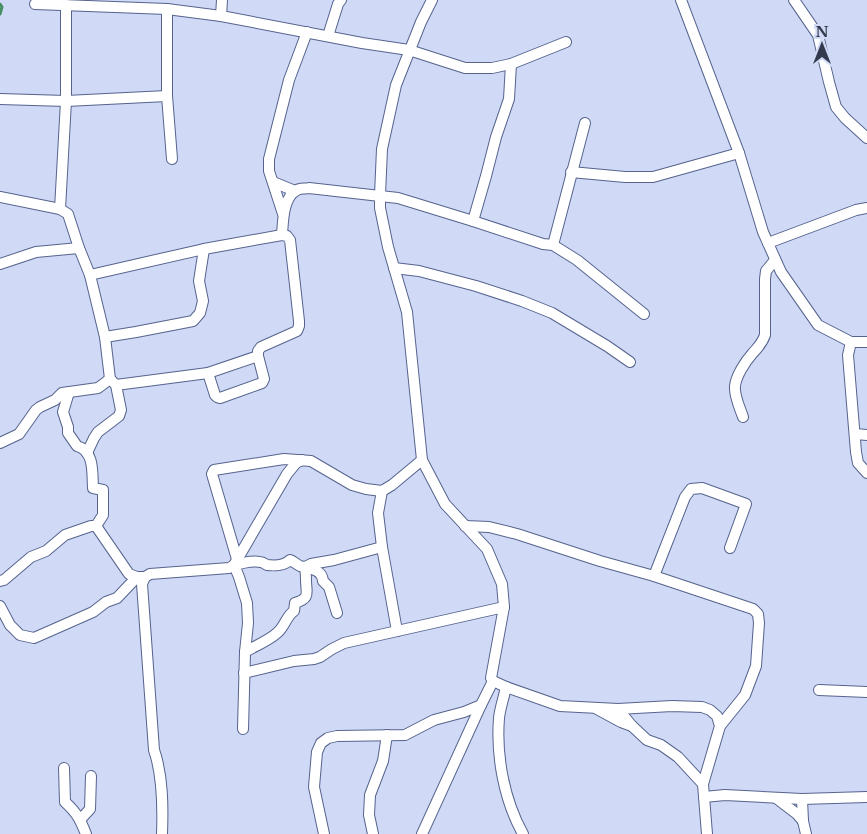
<svg xmlns="http://www.w3.org/2000/svg" width="867" height="834" viewBox="0 0 867 834" font-family="'Libre Baskerville',serif">
  <style>
    .lines { fill: none; stroke-linecap: round; stroke-linejoin: round }
    .stream { stroke: #458f60; stroke-width: 3 }
    .minor-casing { stroke: #55638d; stroke-width: 12 }
    .minor { stroke: #fff; stroke-width: 10 }
  </style>
  <rect width="100%" height="100%" fill="#d0daf7"/>
  <g class="lines">
    <path class="stream" d="M 0,4 L 2,7 L 0,14"/>
    <defs>
      <g id="minor">
        <path d="M 432,0 L 421,22 L 396,85 L 382,149 L 380,195 L 380,208 L 388,247 L 407,312 L 422,460 L 445,504 L 487,549 L 502,584 L 504,607 L 491,678 L 493,681 L 506,687 L 560,706 L 618,709 L 672,706 L 702,707 L 710,710 L 717,716 L 720,726 L 703,784 L 707,834"/>
        <path d="M 681,0 L 739,153 L 763,232 L 781,272 L 818,325 L 851,342 L 867,342"/>
        <path d="M 794,0 L 818,35 L 829,82 L 836,107 L 845,118 L 867,138"/>
        <path d="M 35,4 L 167,9 L 221,16 L 362,43 L 409,50 L 465,68 L 492,68 L 511,64 L 566,42"/>
        <path d="M 167,9 L 167,96 L 172,159"/>
        <path d="M 221,16 L 222,0"/>
        <path d="M 328,36 L 338,4 L 341,0"/>
        <path d="M 0,99 L 66,101 L 167,96"/>
        <path d="M 571,172 L 625,177 L 653,177 L 739,153"/>
        <path d="M 273,182 L 295,191"/>
        <path d="M 0,197 L 60,209 L 68,214 L 79,248 L 90,275 L 105,337 L 110,379 L 116,385 L 121,410 L 119,416 L 98,432 L 94,438 L 87,453"/>
        <path d="M 60,209 L 66,101 L 66,5"/>
        <path d="M 283,214 L 269,171 L 269,159 L 289,80 L 307,32"/>
        <path d="M 473,221 L 486,176 L 496,137 L 509,99 L 511,64"/>
        <path d="M 282,235 C 283,221 283,197 297,190 C 300,188 305,189 309,188 L 398,198 L 473,221 L 543,244 L 553,245 L 577,260 L 644,314"/>
        <path d="M 768,243 L 856,210 L 867,208"/>
        <path d="M 553,245 L 585,123"/>
        <path d="M 0,264 L 36,252 L 79,248"/>
        <path d="M 394,268 L 419,271 L 476,286 L 522,301 L 552,313 L 607,346 L 630,362"/>
        <path d="M 90,275 L 204,249 L 282,235 L 287,236 L 290,240 L 299,321 L 299,326 L 297,331 L 261,347 L 258,351 L 258,356 L 264,379 L 262,383 L 220,398 L 217,397 L 215,395 L 208,373"/>
        <path d="M 105,337 L 136,332 L 193,321 L 200,313 L 203,301 L 199,281 L 204,249"/>
        <path d="M 851,342 L 848,355 L 856,452 L 858,463 L 867,473"/>
        <path d="M 116,385 L 208,373 L 258,356"/>
        <path d="M 69,392 L 63,412 L 68,427 L 68,433 L 77,446 C 95,451 92,474 93,488 L 103,490 L 103,515 L 96,526"/>
        <path d="M 743,417 C 740,408 734,396 735,386 C 736,376 745,362 752,354 C 758,347 762,344 765,335 L 765,279 L 766,271 L 775,260"/>
        <path d="M 855,434 L 867,435"/>
        <path d="M 0,443 L 19,434 L 36,410 L 40,407 L 55,400 L 62,393 L 98,388 L 110,379"/>
        <path d="M 382,491 L 378,513 L 382,547 L 397,631"/>
        <path d="M 96,526 L 129,574 L 137,577 L 145,577 L 150,574 L 229,568 C 236,564 252,560 260,562 C 263,562 265,564 267,565 C 275,566 285,565 290,560 C 293,561 296,564 300,566 C 310,569 322,569 323,581 L 329,587 L 337,613"/>
        <path d="M 465,526 L 489,527 L 517,534 L 600,561 L 654,576 L 753,609 L 758,614 L 759,623 L 756,666 L 745,695 L 720,726"/>
        <path d="M 237,559 L 212,474 L 214,470 L 284,459 L 311,461 L 352,485 L 366,489 L 382,491 L 392,485 L 422,460"/>
        <path d="M 305,567 L 311,564 L 334,560 L 382,547"/>
        <path d="M 654,576 L 685,497 L 691,489 L 702,488 L 746,504 L 730,548"/>
        <path d="M 145,577 L 142,584 L 154,750 C 163,776 163,807 162,834"/>
        <path d="M 0,581 L 4,580 L 31,557 L 46,551 L 65,535 L 91,526 L 96,526"/>
        <path d="M 0,606 L 10,625 L 20,635 L 34,638 L 93,612 L 106,602 L 117,598 L 137,577"/>
        <path d="M 245,652 C 255,646 268,641 277,633 C 285,627 286,616 294,611 L 295,603 C 311,598 306,593 306,580 C 306,575 306,572 305,567"/>
        <path d="M 244,673 L 294,661 L 314,659 L 320,657 L 332,649 L 344,643 L 504,607"/>
        <path d="M 506,687 C 504,697 500,708 499,718 C 496,756 504,800 523,834"/>
        <path d="M 819,690 L 867,692"/>
        <path d="M 597,709 L 621,722 L 632,726"/>
        <path d="M 618,709 L 632,726 L 647,740 L 661,745 L 678,757 L 703,784"/>
        <path d="M 243,729 L 245,652 L 248,623 L 247,603 L 239,577 L 234,565 L 287,474 L 296,463 L 302,460"/>
        <path d="M 64,768 L 65,802 C 77,813 80,819 86,834"/>
        <path d="M 704,797 L 725,795 L 802,799 L 867,797"/>
        <path d="M 776,798 L 797,814 L 803,821"/>
        <path d="M 802,799 L 803,821 L 806,834"/>
        <path d="M 80,820 L 90,809 L 91,776"/>
        <path d="M 324,834 L 314,787 L 317,752 L 321,743 L 328,738 L 337,736 L 405,735 L 434,720 L 464,712 L 481,705 L 493,681"/>
        <path d="M 373,834 L 369,815 L 370,795 L 383,761 L 387,735"/>
        <path d="M 422,834 L 481,705"/>
      </g>
    </defs>
    <use href="#minor" class="minor-casing"/>
    <use href="#minor" class="minor"/>
  </g>
  <g transform="translate(822 45)" stroke="#d0daf7" stroke-width="4" paint-order="stroke">
  <path d="M0-4L9 19L0 12L-9 19Z" fill="#343a4d"/>
  <text y="-8" font-size="14" font-weight="bold" text-anchor="middle" fill="#343a4d">N</text>
  </g>
</svg>
